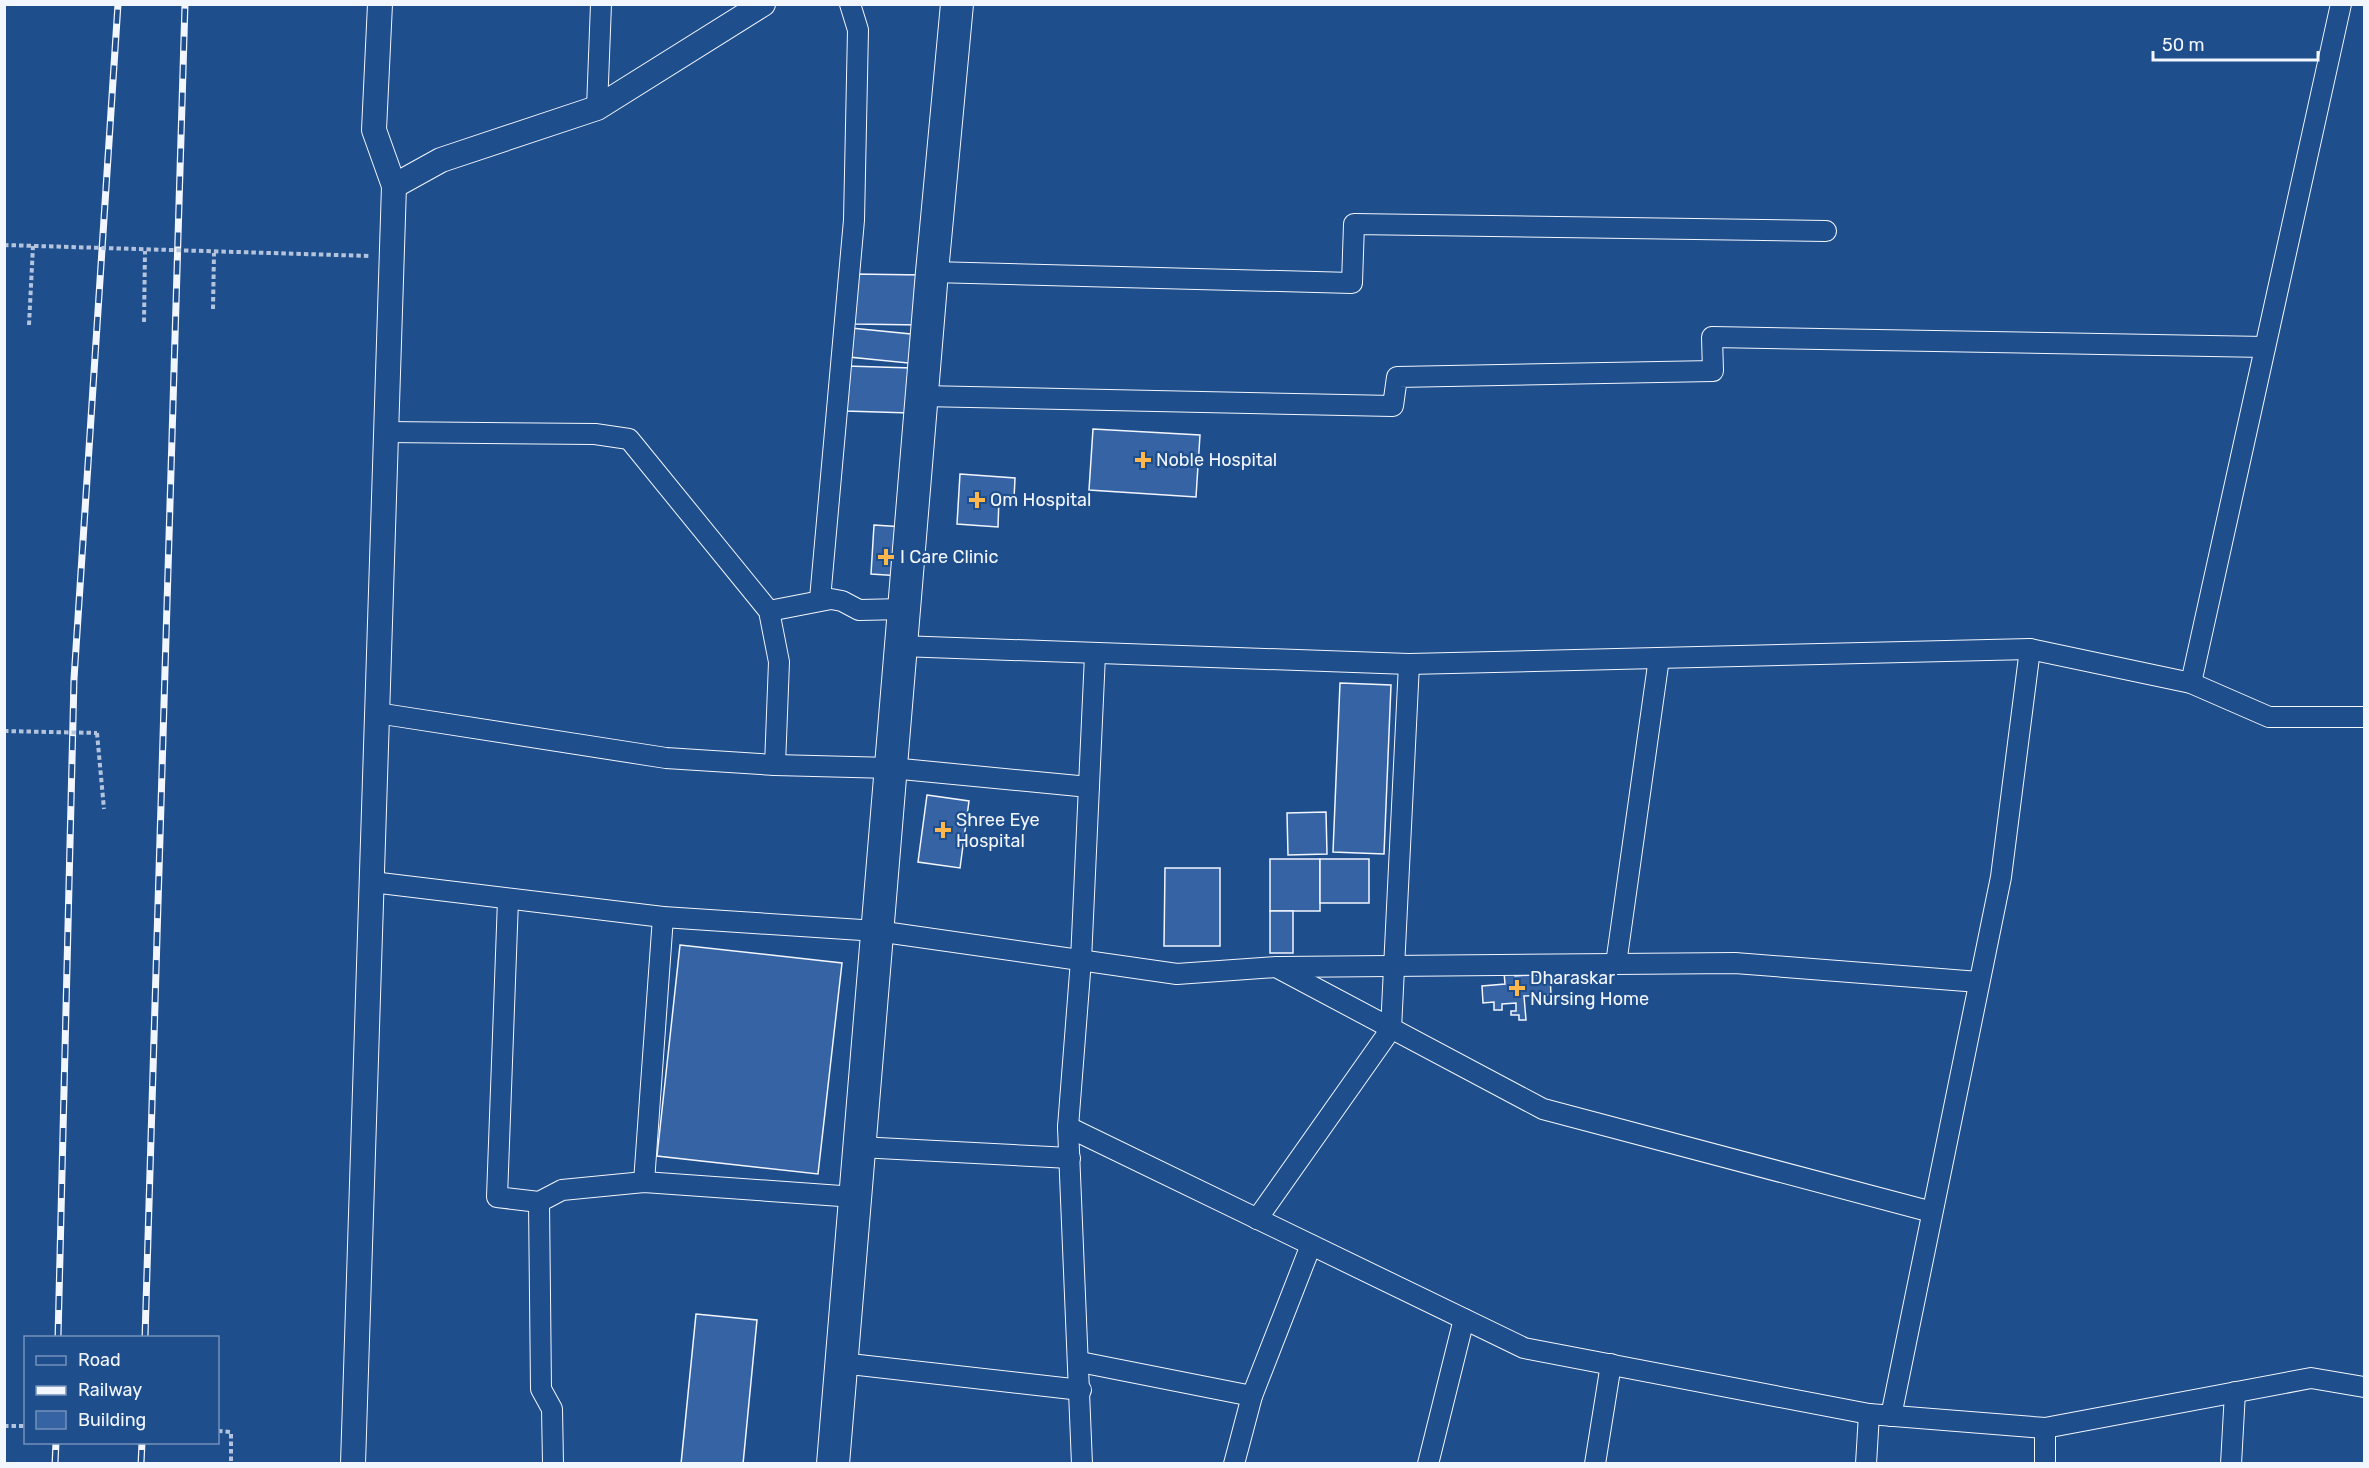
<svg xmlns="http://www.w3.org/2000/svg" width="2369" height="1468" viewBox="0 0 2369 1468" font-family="Rubik,sans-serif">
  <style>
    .building { fill: #3563a3; stroke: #f2f6ff; stroke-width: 1.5 }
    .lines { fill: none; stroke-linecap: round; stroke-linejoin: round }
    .minor-casing { stroke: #f2f6ff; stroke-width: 22 }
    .tertiary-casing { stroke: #f2f6ff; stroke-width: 26 }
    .primary-casing { stroke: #f2f6ff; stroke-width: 34 }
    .path { stroke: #b3c4dc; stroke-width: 4; stroke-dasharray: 4.5 3; stroke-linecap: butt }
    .minor { stroke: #1f4e8c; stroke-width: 20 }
    .tertiary { stroke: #1f4e8c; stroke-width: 24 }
    .primary { stroke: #1f4e8c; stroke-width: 32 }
    .rail-casing { stroke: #f2f6ff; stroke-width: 7 }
    .rail { stroke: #1f4e8c; stroke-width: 4.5; stroke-dasharray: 14; stroke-linecap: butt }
    .path-bridge { stroke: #b3c4dc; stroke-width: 4; stroke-dasharray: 4.5 3; stroke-linecap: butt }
    .poi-dot { fill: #ffb74d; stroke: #1f4e8c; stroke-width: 2 }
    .labels { text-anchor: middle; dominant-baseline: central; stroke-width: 4.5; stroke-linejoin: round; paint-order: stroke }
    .poi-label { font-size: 18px; fill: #f2f6ff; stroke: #1f4e8c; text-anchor: start }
  </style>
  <rect width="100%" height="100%" fill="#1f4e8c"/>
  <g class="building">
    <path d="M 854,274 L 923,275 L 922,325 L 853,324 Z"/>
    <path d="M 851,328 L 921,335 L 918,364 L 849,357 Z"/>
    <path d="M 846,366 L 912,368 L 910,413 L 845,411 Z"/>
    <path d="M 1093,429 L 1200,435 L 1196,497 L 1089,490 Z"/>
    <path d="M 960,474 L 1015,478 L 1014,499 L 999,498 L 998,527 L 957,524 Z"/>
    <path d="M 874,525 L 904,527 L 901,576 L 871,574 Z"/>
    <path d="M 1340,683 L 1391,685 L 1384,854 L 1333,852 Z"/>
    <path d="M 927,795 L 969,801 L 960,868 L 918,862 Z"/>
    <path d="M 1326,812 L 1327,854 L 1288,855 L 1287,813 Z"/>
    <rect x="1270" y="859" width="50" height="52"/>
    <rect x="1320" y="859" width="49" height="44"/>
    <path d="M 1165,868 L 1220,868 L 1220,946 L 1164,946 Z"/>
    <rect x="1270" y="911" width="23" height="42"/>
    <path d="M 680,945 L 842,963 L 818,1174 L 657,1156 Z"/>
    <path d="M 1514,971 L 1515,976 L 1550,974 L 1551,995 L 1524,996 L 1526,1020 L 1519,1020 L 1519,1015 L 1511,1015 L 1511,1011 L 1516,1011 L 1516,1003 L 1502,1004 L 1502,1010 L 1494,1010 L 1494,1002 L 1483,1003 L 1482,986 L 1505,984 L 1504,972 Z"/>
    <path d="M 696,1314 L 757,1320 L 743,1464 L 681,1464 Z"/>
  </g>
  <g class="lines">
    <defs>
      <g id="minor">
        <path d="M 597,108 L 601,4"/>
        <path d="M 932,272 L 1352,283 L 1354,224 L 1826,231"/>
        <path d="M 921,396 L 1393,406 L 1397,377 L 1713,371 L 1712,337 L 2265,347"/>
        <path d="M 386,432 L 595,434 L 629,439 L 769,611 L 779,662 L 775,765"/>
        <path d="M 820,599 L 854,220 L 858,30 L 850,4"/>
        <path d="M 769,611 L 831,599 L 842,601 L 859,610 L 904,609"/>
        <path d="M 900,646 L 1409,664 L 2030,649 L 2191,683 L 2341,4"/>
        <path d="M 2191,683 L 2269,717 L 2364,717"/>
        <path d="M 377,713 L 666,758 L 775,765 L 891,768 L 1089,787"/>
        <path d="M 372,882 L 663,917 L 877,931 L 1177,974 L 1276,967 L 1543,1109 L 1932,1212"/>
        <path d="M 508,900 L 497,1197 L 539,1202 L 562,1190 L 644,1182 L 855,1197"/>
        <path d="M 1616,964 L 1659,658"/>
        <path d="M 1279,967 L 1735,963 L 1979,982"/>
        <path d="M 1068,1127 L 1524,1348 L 1869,1414 L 2045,1428 L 2311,1378 L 2364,1387"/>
        <path d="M 859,1147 L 1070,1158"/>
        <path d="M 644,1182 L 663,917"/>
        <path d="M 539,1202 L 541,1389 L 552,1409 L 553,1464"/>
        <path d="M 1257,1219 L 1391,1029 L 1409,664"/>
        <path d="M 1080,1362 L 1252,1396"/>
        <path d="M 841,1363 L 1081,1390"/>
        <path d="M 1891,1416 L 2001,877 L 2030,649"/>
        <path d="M 1082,1464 L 1068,1127 L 1081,960 L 1095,655"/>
        <path d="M 1234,1464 L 1252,1396 L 1311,1245"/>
        <path d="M 1428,1464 L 1464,1319"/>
        <path d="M 1595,1464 L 1611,1364"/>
        <path d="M 1866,1464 L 1869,1414"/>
        <path d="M 2045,1464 L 2045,1428"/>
        <path d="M 2231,1464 L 2235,1392"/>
      </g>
      <g id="tertiary">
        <path d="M 380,4 L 374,130 L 394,186"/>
        <path d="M 353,1464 L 394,186 L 441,160 L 597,108 L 763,4"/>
      </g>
      <path id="primary" d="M 833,1464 L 932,272 L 957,4"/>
    </defs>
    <use href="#minor" class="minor-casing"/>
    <use href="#tertiary" class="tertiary-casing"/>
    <use href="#primary" class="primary-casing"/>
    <g class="path">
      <path d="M 213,309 L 214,253"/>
      <path d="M 144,322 L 145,251"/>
      <path d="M 29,325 L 33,246"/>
      <path d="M 97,733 L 104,809"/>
      <path d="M 4,1426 L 26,1426"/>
      <path d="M 218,1431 L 231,1432 L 231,1464"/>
    </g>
    <use href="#minor" class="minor"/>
    <use href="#tertiary" class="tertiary"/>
    <use href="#primary" class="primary"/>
    <defs>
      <g id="rail">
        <path d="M 58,1338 L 74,679 L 118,4"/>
        <path d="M 145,1338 L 185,4"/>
        <path d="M 55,1464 L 56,1442"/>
        <path d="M 141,1464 L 142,1442"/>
      </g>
    </defs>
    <use href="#rail" class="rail-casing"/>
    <use href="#rail" class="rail"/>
    <g class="path-bridge">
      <path d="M 4,245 L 370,256"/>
      <path d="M 4,731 L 97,733"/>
    </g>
  </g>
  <g class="poi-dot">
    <path d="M1140 451h6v6h6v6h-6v6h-6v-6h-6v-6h6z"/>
    <path d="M974 491h6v6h6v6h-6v6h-6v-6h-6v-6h6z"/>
    <path d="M883 548h6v6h6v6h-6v6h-6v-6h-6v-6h6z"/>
    <path d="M940 821h6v6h6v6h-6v6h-6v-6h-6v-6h6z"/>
    <path d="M1514 979h6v6h6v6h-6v6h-6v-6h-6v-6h6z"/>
  </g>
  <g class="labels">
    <g class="poi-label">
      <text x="1156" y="460">Noble Hospital</text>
      <text x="990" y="500">Om Hospital</text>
      <text x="900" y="557">I Care Clinic</text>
      <text x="956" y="820">Shree Eye<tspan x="956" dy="21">Hospital</tspan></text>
      <text x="1530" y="978">Dharaskar<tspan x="1530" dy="21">Nursing Home</tspan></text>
    </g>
  </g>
  <rect width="2369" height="1468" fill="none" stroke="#f2f6ff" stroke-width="12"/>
  <rect x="24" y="1336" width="195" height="108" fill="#1f4e8c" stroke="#7391ba" stroke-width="1.5"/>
  <rect x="36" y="1356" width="30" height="9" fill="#1f4e8c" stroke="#7391ba" stroke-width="1.5"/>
  <text x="78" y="1366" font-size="18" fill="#f2f6ff">Road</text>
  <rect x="36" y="1386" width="30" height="9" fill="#f2f6ff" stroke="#7391ba" stroke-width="1.5"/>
  <text x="78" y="1396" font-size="18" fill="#f2f6ff">Railway</text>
  <rect x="36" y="1411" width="30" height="18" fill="#3563a3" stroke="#7391ba" stroke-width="1.5"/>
  <text x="78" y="1426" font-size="18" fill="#f2f6ff">Building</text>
  <path d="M2153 51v9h165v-9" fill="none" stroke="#f2f6ff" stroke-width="3"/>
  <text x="2162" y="51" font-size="18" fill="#f2f6ff" stroke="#1f4e8c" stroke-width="4.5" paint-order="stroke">50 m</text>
</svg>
